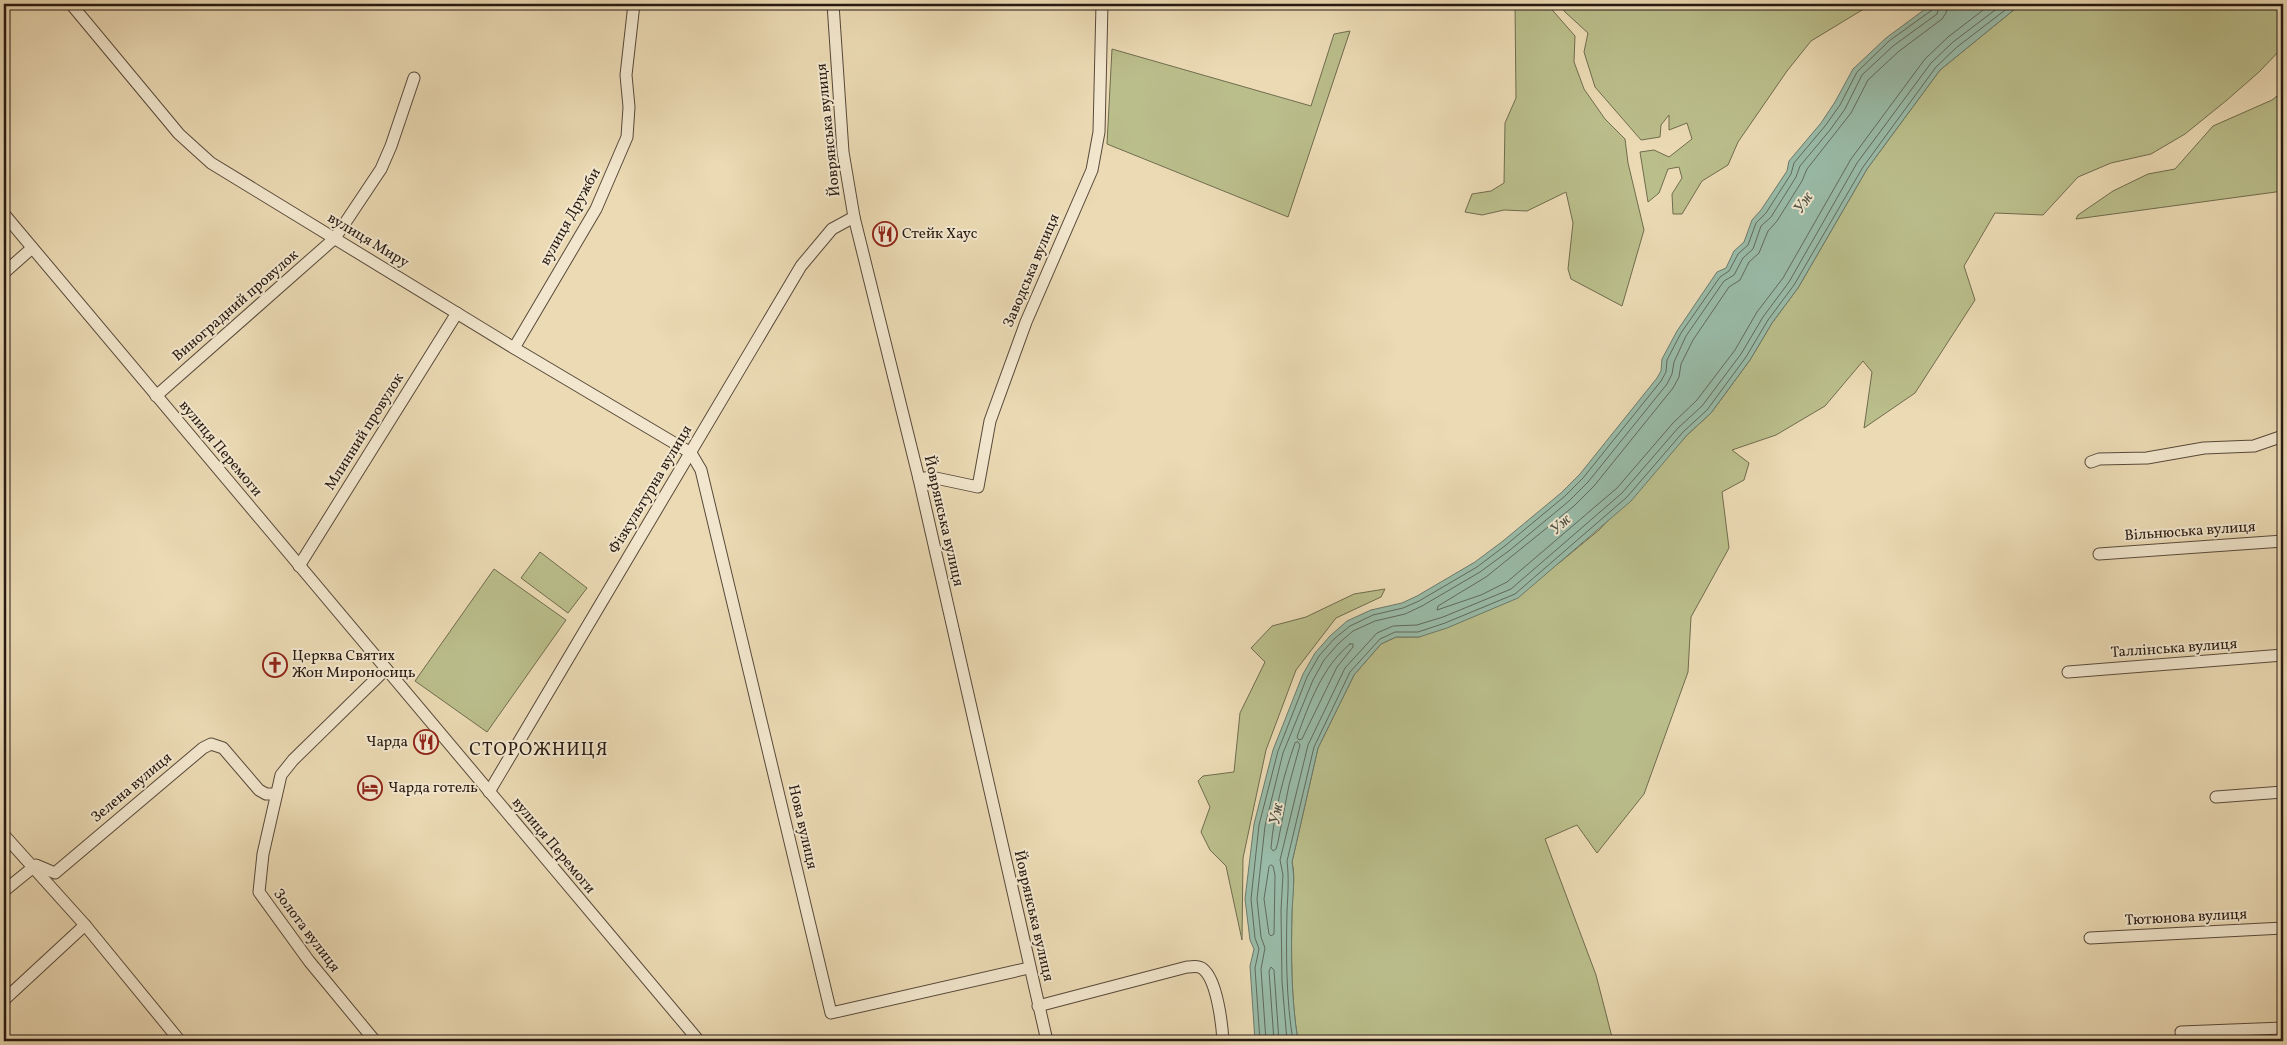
<svg xmlns="http://www.w3.org/2000/svg" width="2287" height="1045" viewBox="0 0 2287 1045" font-family="Vollkorn,serif">
  <style>
    .green { fill: #babe8b; stroke: #706c4e }
    .water { fill: #99bba8; stroke: #6b7a6c }
    .lines { fill: none; stroke-linecap: round; stroke-linejoin: round }
    .shore { stroke: #606a5d; stroke-width: 1 }
    .minor-casing { stroke: #58493a; stroke-width: 13 }
    .minor { stroke: #f2e7ce; stroke-width: 11 }
    .labels { text-anchor: middle; dominant-baseline: central; stroke-width: 4; stroke-linejoin: round; paint-order: stroke }
    .street-label { font-size: 15px; fill: #271912; stroke: #f2e7ce }
    .poi-label { font-size: 15px; fill: #271912; stroke: #f2e7ce; text-anchor: start }
    .water-label { font-size: 16px; font-style: italic; fill: #4f5246; stroke: #f2e7ce }
    .quarter-label { font-size: 18px; letter-spacing: 1px; fill: #271912; stroke: #f2e7ce }
  </style>
  <rect width="100%" height="100%" fill="#ebdab4"/>
  <filter id="stains"><feTurbulence type="fractalNoise" baseFrequency=".004" numOctaves="4"/><feColorMatrix values="0 0 0 0 .2 0 0 0 0 .09 0 0 0 0 .02 0 0 0 .5 -.17"/></filter>
  <radialGradient id="worn" r=".72"><stop offset=".6" stop-color="#630" stop-opacity="0"/><stop offset="1" stop-color="#630" stop-opacity=".3"/></radialGradient>
  <g class="green">
    <path d="M 1515,4 L 1547,4 L 1575,36 L 1574,62 L 1584,89 L 1605,119 L 1625,139 L 1628,163 L 1644,230 L 1622,306 L 1571,279 L 1568,269 L 1573,223 L 1566,192 L 1527,211 L 1504,210 L 1482,215 L 1465,212 L 1472,194 L 1491,191 L 1504,183 L 1505,123 L 1516,98 Z"/>
    <path d="M 1560,4 L 1872,4 L 1811,41 L 1787,71 L 1738,142 L 1728,165 L 1702,181 L 1682,214 L 1673,214 L 1672,194 L 1682,178 L 1679,167 L 1668,169 L 1659,193 L 1648,202 L 1640,152 L 1654,150 L 1669,157 L 1692,139 L 1687,123 L 1669,130 L 1669,115 L 1661,125 L 1660,137 L 1641,140 L 1595,87 L 1584,52 L 1588,33 L 1565,12 Z"/>
    <path d="M 2021,4 L 2283,4 L 2283,47 L 2259,72 L 2227,100 L 2185,134 L 2151,154 L 2111,163 L 2078,177 L 2043,215 L 1995,213 L 1964,266 L 1975,300 L 1915,393 L 1864,428 L 1872,372 L 1863,361 L 1825,406 L 1776,435 L 1732,450 L 1749,463 L 1744,480 L 1722,492 L 1729,548 L 1691,617 L 1688,672 L 1644,794 L 1597,853 L 1577,825 L 1545,839 L 1596,975 L 1613,1041 L 1298,1041 C 1291,999 1291,954 1292,911 C 1292,894 1296,878 1292,862 L 1318,748 L 1354,675 L 1381,644 L 1396,637 L 1419,637 L 1559,563 L 1599,530 L 1687,435 L 1711,413 L 1750,360 L 1772,323 L 1798,288 L 1867,169 L 1940,70 Z"/>
    <path d="M 1350,31 L 1288,217 L 1107,144 L 1112,49 L 1311,106 L 1334,34 Z"/>
    <path d="M 2283,86 L 2283,191 L 2076,219 L 2078,215 L 2113,191 L 2148,174 L 2175,169 L 2213,126 L 2272,100 L 2281,93 Z"/>
    <path d="M 540,552 L 587,588 L 568,613 L 521,578 Z"/>
    <path d="M 494,569 L 566,620 L 487,732 L 415,681 Z"/>
    <path d="M 1385,589 L 1381,597 L 1336,618 L 1296,670 L 1266,750 L 1243,858 L 1242,940 L 1226,866 L 1210,850 L 1201,832 L 1210,807 L 1198,781 L 1203,776 L 1234,772 L 1240,713 L 1265,662 L 1251,648 L 1272,626 L 1306,617 L 1354,594 Z"/>
  </g>
  <path class="water" d="M 1932,4 L 2021,4 L 1940,70 L 1867,169 L 1798,288 L 1772,323 L 1750,360 L 1711,413 L 1687,435 L 1631,501 L 1518,598 L 1447,628 L 1419,637 L 1396,637 L 1381,644 L 1354,675 L 1318,748 L 1292,862 C 1295,878 1293,894 1292,911 C 1291,954 1291,999 1298,1041 L 1255,1041 L 1250,966 L 1254,949 L 1250,940 L 1245,899 L 1254,824 L 1273,750 L 1303,674 L 1315,653 L 1330,636 L 1347,621 L 1371,610 L 1402,603 L 1417,596 L 1475,562 L 1503,541 L 1561,493 L 1580,474 L 1657,378 L 1661,371 L 1662,359 L 1677,331 L 1717,272 L 1726,268 L 1734,251 L 1744,242 L 1752,220 L 1761,210 L 1787,171 L 1789,161 L 1821,123 L 1835,102 L 1853,69 L 1886,38 Z"/>
  <g class="lines">
    <g class="shore">
      <path d="M 1948,4 L 1946,13 L 1942,19 L 1898,52 L 1868,80 L 1851,113 L 1807,169 L 1802,181 L 1777,221 L 1768,231 L 1759,253 L 1749,262 L 1740,280 L 1729,287 L 1693,340 L 1681,364 L 1679,377 L 1673,388 L 1594,486 L 1574,506 L 1486,577 L 1438,606 L 1437,610 L 1481,595 L 1507,582 L 1617,488 L 1673,423 L 1697,400 L 1735,350 L 1757,312 L 1783,278 L 1851,159 L 1925,59 L 1948,37 L 1991,4"/>
      <path d="M 1350,644 L 1353,644 L 1353,647 L 1337,667 L 1302,739 L 1299,740 L 1297,737 C 1309,704 1322,667 1350,644 Z"/>
      <path d="M 1298,742 L 1300,745 L 1289,785 L 1278,842 L 1276,849 L 1273,851 L 1271,848 C 1274,813 1283,777 1295,743 Z"/>
      <path d="M 1271,865 L 1273,866 L 1275,875 L 1274,934 L 1271,936 L 1269,934 L 1264,899 L 1269,867 Z"/>
      <path d="M 1260,1041 L 1255,968 L 1259,949 L 1255,938 L 1251,899 L 1259,825 L 1278,751 L 1307,677 L 1319,656 L 1334,639 L 1350,626 L 1373,615 L 1403,608 L 1419,601 L 1477,567 L 1506,545 L 1565,496 L 1583,478 L 1661,381 L 1666,372 L 1667,360 L 1681,333 L 1720,277 L 1729,271 L 1738,254 L 1748,245 L 1756,223 L 1766,213 L 1791,174 L 1794,163 L 1825,126 L 1840,105 L 1857,72 L 1889,41 L 1932,10 L 1934,4"/>
      <path d="M 1266,1041 L 1261,969 L 1265,948 L 1261,937 L 1257,899 L 1265,826 L 1283,753 L 1313,680 L 1324,660 L 1338,644 L 1353,631 L 1375,621 L 1405,614 L 1422,606 L 1480,572 L 1510,550 L 1569,501 L 1588,482 L 1667,384 L 1672,374 L 1674,362 L 1686,336 L 1724,281 L 1734,275 L 1743,258 L 1753,249 L 1761,226 L 1771,217 L 1796,177 L 1800,166 L 1830,130 L 1845,109 L 1862,75 L 1893,46 L 1937,14 L 1940,4"/>
      <path d="M 1274,1041 L 1269,971 L 1271,967 L 1274,970 L 1279,1041"/>
      <path d="M 1287,1041 L 1282,981 L 1281,910 L 1283,875 L 1280,860 L 1308,745 L 1345,668 L 1377,633 L 1393,626 L 1417,625 L 1443,617 L 1511,589 L 1622,493 L 1678,428 L 1702,406 L 1741,354 L 1763,317 L 1789,282 L 1857,163 L 1931,63 L 1953,42 L 2003,4"/>
      <path d="M 1293,1041 C 1286,999 1286,953 1287,911 C 1288,893 1289,878 1287,861 L 1314,747 L 1350,672 L 1380,639 L 1395,632 L 1418,632 L 1445,623 L 1515,594 L 1627,497 L 1683,432 L 1707,410 L 1746,357 L 1768,320 L 1794,285 L 1863,167 L 1936,67 L 1957,47 L 2013,4"/>
    </g>
    <defs>
      <g id="minor">
        <path d="M 71,4 L 179,134 L 211,163 L 514,348 L 691,453 L 701,470 L 831,1013 L 1029,968"/>
        <path d="M 833,4 L 843,152 L 854,217 L 919,479 L 1047,1041"/>
        <path d="M 4,214 L 699,1041"/>
        <path d="M 4,273 L 32,248"/>
        <path d="M 514,348 L 596,209 L 627,137 L 629,107 L 626,75 L 634,4"/>
        <path d="M 156,396 L 335,238 L 381,169 L 391,146 L 414,78"/>
        <path d="M 2091,462 L 2099,459 L 2147,458 L 2204,448 L 2254,446 L 2283,436"/>
        <path d="M 919,479 L 931,477 L 978,487 L 990,421 L 1026,322 L 1092,170 L 1099,132 L 1102,4"/>
        <path d="M 2099,554 L 2283,541"/>
        <path d="M 299,566 L 457,313"/>
        <path d="M 2068,672 L 2283,655"/>
        <path d="M 489,792 L 801,266 L 832,229 L 854,217"/>
        <path d="M 2216,797 L 2283,792"/>
        <path d="M 4,835 L 85,925 L 180,1041"/>
        <path d="M 4,891 L 36,865 L 55,873 L 203,748 L 211,744 L 223,748 L 259,790 L 266,794 L 276,794"/>
        <path d="M 2090,938 L 2283,928"/>
        <path d="M 4,1000 L 85,925"/>
        <path d="M 1038,1006 L 1187,967 C 1193,967 1198,965 1203,969 C 1217,980 1222,1024 1223,1041"/>
        <path d="M 2181,1032 L 2283,1028"/>
        <path d="M 375,1041 L 309,961 L 259,892 L 263,854 L 281,775 L 293,760 L 386,669"/>
      </g>
    </defs>
    <use href="#minor" class="minor-casing"/>
    <use href="#minor" class="minor"/>
  </g>
  <defs>
    <symbol id="restaurant-ring" viewBox="-11 -11 22 22"><circle r="9.5" fill="#f2e7ce" stroke="#8f2418" stroke-width="1.5"/><path d="M-5-6h1v4h1v-4h1v4h1v-4h1v5L-1.5 .5V6h-2V.5L-5-1ZM5-6V6H3V1.5H1.5Q1.5-4 5-6Z" fill="#8f2418"/></symbol>
    <symbol id="church-ring" viewBox="-11 -11 22 22"><circle r="9.5" fill="#f2e7ce" stroke="#8f2418" stroke-width="1.5"/><path d="M-1.2-6h2.4v3.5h3.3v2.4h-3.3V6h-2.4V-.1h-3.3v-2.4h3.3Z" fill="#8f2418"/></symbol>
    <symbol id="hotel-ring" viewBox="-11 -11 22 22"><circle r="9.5" fill="#f2e7ce" stroke="#8f2418" stroke-width="1.5"/><path d="M-6-4.5h1.5V1H6V5H4.5V3h-9V5H-6ZM-4 0a1.8 1.8 0 1 1 3.6 0ZM.5 0V-2.5h3Q6-2.5 6 0Z" fill="#8f2418"/></symbol>
  </defs>
  <g fill-rule="evenodd">
    <use href="#restaurant-ring" x="871" y="220" width="28" height="28"/>
    <use href="#church-ring" x="261" y="651" width="28" height="28"/>
    <use href="#restaurant-ring" x="412" y="728" width="28" height="28"/>
    <use href="#hotel-ring" x="356" y="774" width="28" height="28"/>
  </g>
  <g class="labels">
    <g class="street-label">
      <text transform="translate(829 130) rotate(-96)">Йоврянська вулиця</text>
      <text transform="translate(571 217) rotate(-61)">вулиця Дружби</text>
      <text transform="translate(368 241) rotate(31)">вулиця Миру</text>
      <text transform="translate(1032 271) rotate(-67)">Заводська вулиця</text>
      <text transform="translate(236 306) rotate(-41)">Виноградний провулок</text>
      <text transform="translate(365 432) rotate(-58)">Млинний провулок</text>
      <text transform="translate(220 449) rotate(50)">вулиця Перемоги</text>
      <text transform="translate(651 490) rotate(-59)">Фізкультурна вулиця</text>
      <text transform="translate(943 521) rotate(77)">Йоврянська вулиця</text>
      <text transform="translate(2190 532) rotate(-4)">Вільнюська вулиця</text>
      <text transform="translate(2174 649) rotate(-4)">Таллінська вулиця</text>
      <text transform="translate(132 788) rotate(-40)">Зелена вулиця</text>
      <text transform="translate(802 827) rotate(77)">Нова вулиця</text>
      <text transform="translate(553 846) rotate(50)">вулиця Перемоги</text>
      <text transform="translate(1033 916) rotate(77)">Йоврянська вулиця</text>
      <text transform="translate(2186 918) rotate(-3)">Тютюнова вулиця</text>
      <text transform="translate(306 931) rotate(53)">Золота вулиця</text>
    </g>
    <g class="poi-label">
      <text x="902" y="234">Стейк Хаус</text>
      <text x="292" y="656">Церква Святих<tspan x="292" dy="17">Жон Мироносиць</tspan></text>
      <text x="408" y="742" text-anchor="end">Чарда</text>
      <text x="388" y="788">Чарда готель</text>
    </g>
    <g class="water-label">
      <text transform="translate(1804 203) rotate(-56)">Уж</text>
      <text transform="translate(1561 525) rotate(-42)">Уж</text>
      <text transform="translate(1277 814) rotate(-80)">Уж</text>
    </g>
    <g class="quarter-label">
      <text x="539" y="750">СТОРОЖНИЦЯ</text>
    </g>
  </g>
  <rect width="2287" height="1045" fill="none" stroke="#ebdab4" stroke-width="20"/>
  <rect x="5" y="5" width="2277" height="1035" fill="none" stroke="#271912" stroke-width="2.5"/>
  <rect x="10" y="10" width="2267" height="1025" fill="none" stroke="#271912"/>
  <rect width="100%" height="100%" filter="url(#stains)"/>
  <rect width="100%" height="100%" fill="url(#worn)"/>
</svg>
